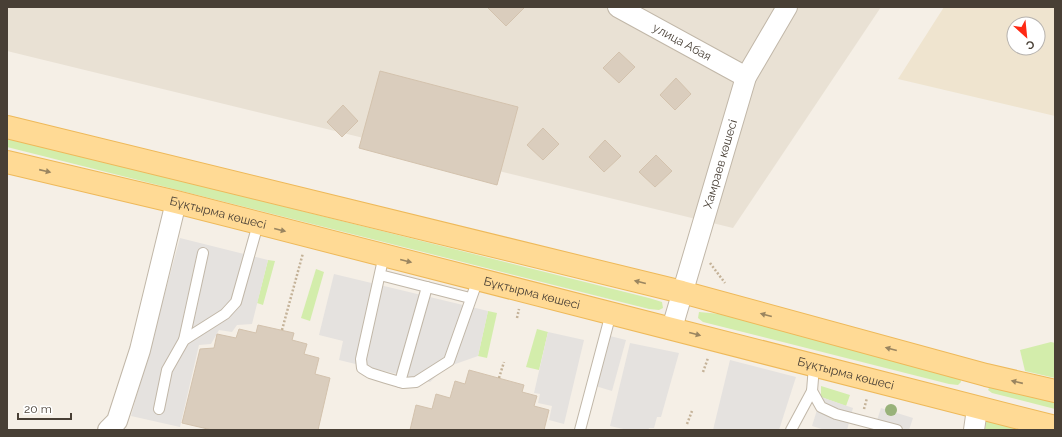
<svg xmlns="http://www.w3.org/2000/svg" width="1062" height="437" viewBox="0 0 1062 437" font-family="Raleway,sans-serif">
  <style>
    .residential { fill: #e9e1d4 }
    .education { fill: #efe4cf; fill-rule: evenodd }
    .green { fill: #d3edab }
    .parking { fill: #e5e2df }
    .building { fill: #dacdbd; stroke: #d3c2ad }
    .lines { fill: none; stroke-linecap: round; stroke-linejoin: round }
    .service-casing { stroke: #c1b7a8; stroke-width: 12 }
    .minor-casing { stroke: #c1b7a8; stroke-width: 22 }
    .primary-casing { stroke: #eeb95a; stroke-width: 24 }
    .path { stroke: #c4b298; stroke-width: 2.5; stroke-dasharray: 2 2; stroke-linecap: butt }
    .service { stroke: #fff; stroke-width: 10 }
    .minor { stroke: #fff; stroke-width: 20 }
    .primary { stroke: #ffda95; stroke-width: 22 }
    .tree { fill: #98b27a }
    .oneway { fill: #9a8560 }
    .labels { text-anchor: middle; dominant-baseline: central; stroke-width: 3; stroke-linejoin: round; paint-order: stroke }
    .street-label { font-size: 12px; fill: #483f35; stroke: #fff }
  </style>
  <rect width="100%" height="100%" fill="#f5efe6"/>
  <path class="residential" d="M 7,7 L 881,7 L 733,228 L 7,51 Z"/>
  <path class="education" d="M 944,7 L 1055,7 L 1055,116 L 898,79 ZM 1014,24 L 1038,24 L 1038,48 L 1014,48 Z"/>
  <g class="green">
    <path d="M 7,137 L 649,298 L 662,302 L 663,308 L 659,310 L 649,309 L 7,147 Z"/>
    <path d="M 268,260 L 275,261 L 263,305 L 257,303 Z"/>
    <path d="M 316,269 L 324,272 L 310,321 L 301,318 Z"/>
    <path d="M 488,311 L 497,313 L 487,358 L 478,356 Z"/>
    <path d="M 699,312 L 721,314 L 960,377 L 961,382 L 958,385 L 949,384 L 703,322 L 698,318 Z"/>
    <path d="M 537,329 L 548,332 L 539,370 L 526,367 Z"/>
    <path d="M 1051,342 L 1055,343 L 1055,378 L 1025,371 L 1020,350 Z"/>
    <path d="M 821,386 L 850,395 L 846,406 L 821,397 Z"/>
    <path d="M 990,386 L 1055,399 L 1055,409 L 992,393 L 988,390 Z"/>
    <path d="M 986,420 L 1029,430 L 985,430 Z"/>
  </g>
  <g class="parking">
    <path d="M 180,238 L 268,260 L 252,324 L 237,325 L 232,332 L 219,330 L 211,344 L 199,345 L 180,427 L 131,416 Z"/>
    <path d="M 334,274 L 488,311 L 478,356 L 444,368 L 430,382 L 339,360 L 343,341 L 319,335 Z"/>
    <path d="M 548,332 L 584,340 L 564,424 L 549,420 L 552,406 L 538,403 L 540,394 L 534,393 Z"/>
    <path d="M 606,335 L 626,340 L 612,391 L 592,385 Z"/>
    <path d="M 630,343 L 679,353 L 661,417 L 657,417 L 654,428 L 649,428 L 648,430 L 628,430 L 610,426 Z"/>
    <path d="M 730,360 L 796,377 L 779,430 L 713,430 Z"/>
    <path d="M 821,397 L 853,408 L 847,430 L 825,430 L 812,426 Z"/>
    <path d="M 881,408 L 913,418 L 909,430 L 874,430 Z"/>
  </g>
  <g class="building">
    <path d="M 487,7 L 525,7 L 506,26 Z"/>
    <path d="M 619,52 L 635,67 L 619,83 L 603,68 Z"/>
    <path d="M 380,71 L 518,107 L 497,185 L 359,148 Z"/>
    <path d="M 676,78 L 691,94 L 675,110 L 660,95 Z"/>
    <path d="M 343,105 L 358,121 L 342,137 L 327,122 Z"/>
    <path d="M 543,128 L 559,144 L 543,160 L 527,145 Z"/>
    <path d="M 605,140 L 621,156 L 604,172 L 589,157 Z"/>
    <path d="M 656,155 L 672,171 L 655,187 L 639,172 Z"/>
    <path d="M 258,325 L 294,333 L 292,340 L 307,344 L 304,354 L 319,358 L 315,374 L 330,378 L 318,430 L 212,430 L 182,423 L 200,349 L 214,348 L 217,334 L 236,338 L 239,329 L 256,333 Z"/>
    <path d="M 469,370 L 524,385 L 522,392 L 537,396 L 534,406 L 549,410 L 544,430 L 410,430 L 416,405 L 432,409 L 436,394 L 450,398 L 455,381 L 465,384 Z"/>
  </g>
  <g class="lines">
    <defs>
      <g id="service">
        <path d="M 384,255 L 361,359 L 362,368 L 370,373 L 386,378 L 403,383 L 416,382 L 449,361 L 478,279"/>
        <path d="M 380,275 L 470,298"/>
        <path d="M 184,340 L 203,253"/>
        <path d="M 814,366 L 812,391 L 821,407 L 836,414 L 897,430"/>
        <path d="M 400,382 L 427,287"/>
        <path d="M 159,409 L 167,370 L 184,340 L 225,314 L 236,302 L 258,224"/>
        <path d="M 580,430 L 611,313"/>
        <path d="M 791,430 L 812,391"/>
      </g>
      <g id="minor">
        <path id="s1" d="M 618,7 L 746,77"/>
        <path id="s2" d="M 672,328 L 746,77 L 787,7"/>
        <path d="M 108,430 L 117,421 L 140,350 L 176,202"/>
        <path d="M 974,430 L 977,409"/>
      </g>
      <g id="primary">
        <path d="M 7,127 L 682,292 L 986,375 L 1055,391"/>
        <path id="s3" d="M 7,162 L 176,202 L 1055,427"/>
      </g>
    </defs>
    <use href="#service" class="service-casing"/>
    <use href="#minor" class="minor-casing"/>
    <use href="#primary" class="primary-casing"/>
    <g class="path">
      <path d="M 710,263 L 725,283"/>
      <path d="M 517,318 L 519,309"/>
      <path d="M 282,330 L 303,253"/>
      <path d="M 703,372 L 708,358"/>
      <path d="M 499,378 L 504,362"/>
      <path d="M 864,409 L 867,398"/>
      <path d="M 687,424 L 692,411"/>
    </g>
    <use href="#service" class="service"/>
    <use href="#minor" class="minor"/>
    <use href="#primary" class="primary"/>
  </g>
  <circle class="tree" cx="891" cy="410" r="6"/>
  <defs><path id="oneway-solid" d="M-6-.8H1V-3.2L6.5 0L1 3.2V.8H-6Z"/></defs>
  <g class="oneway">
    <use href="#oneway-solid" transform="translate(45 171) rotate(13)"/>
    <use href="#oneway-solid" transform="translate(280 230) rotate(14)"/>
    <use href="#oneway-solid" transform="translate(406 261) rotate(14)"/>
    <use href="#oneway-solid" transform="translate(640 282) rotate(-166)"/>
    <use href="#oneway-solid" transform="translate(766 315) rotate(-165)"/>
    <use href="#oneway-solid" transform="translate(695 334) rotate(15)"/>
    <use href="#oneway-solid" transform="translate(891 349) rotate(-165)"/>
    <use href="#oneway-solid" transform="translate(1017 382) rotate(-167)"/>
  </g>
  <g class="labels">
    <g class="street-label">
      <text stroke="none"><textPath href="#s1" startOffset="73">улица Абая</textPath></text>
      <text stroke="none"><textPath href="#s2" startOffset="171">Хамраев көшесі</textPath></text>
      <text stroke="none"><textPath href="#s3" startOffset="217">Бұқтырма көшесі</textPath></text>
      <text stroke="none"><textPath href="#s3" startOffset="541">Бұқтырма көшесі</textPath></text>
      <text stroke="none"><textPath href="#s3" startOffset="865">Бұқтырма көшесі</textPath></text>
    </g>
  </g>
  <rect width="1062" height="437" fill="none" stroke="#483f35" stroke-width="16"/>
  <g transform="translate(1026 36) rotate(153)"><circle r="19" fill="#ffffff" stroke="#b6b2ae"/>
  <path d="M0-3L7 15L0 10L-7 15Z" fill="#ff2813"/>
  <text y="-6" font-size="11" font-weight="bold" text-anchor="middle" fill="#483f35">С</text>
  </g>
  <path d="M18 413v6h53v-6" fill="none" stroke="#483f35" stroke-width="2"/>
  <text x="24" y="413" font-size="12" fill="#483f35" stroke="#ffffff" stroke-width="3" paint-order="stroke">20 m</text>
</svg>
